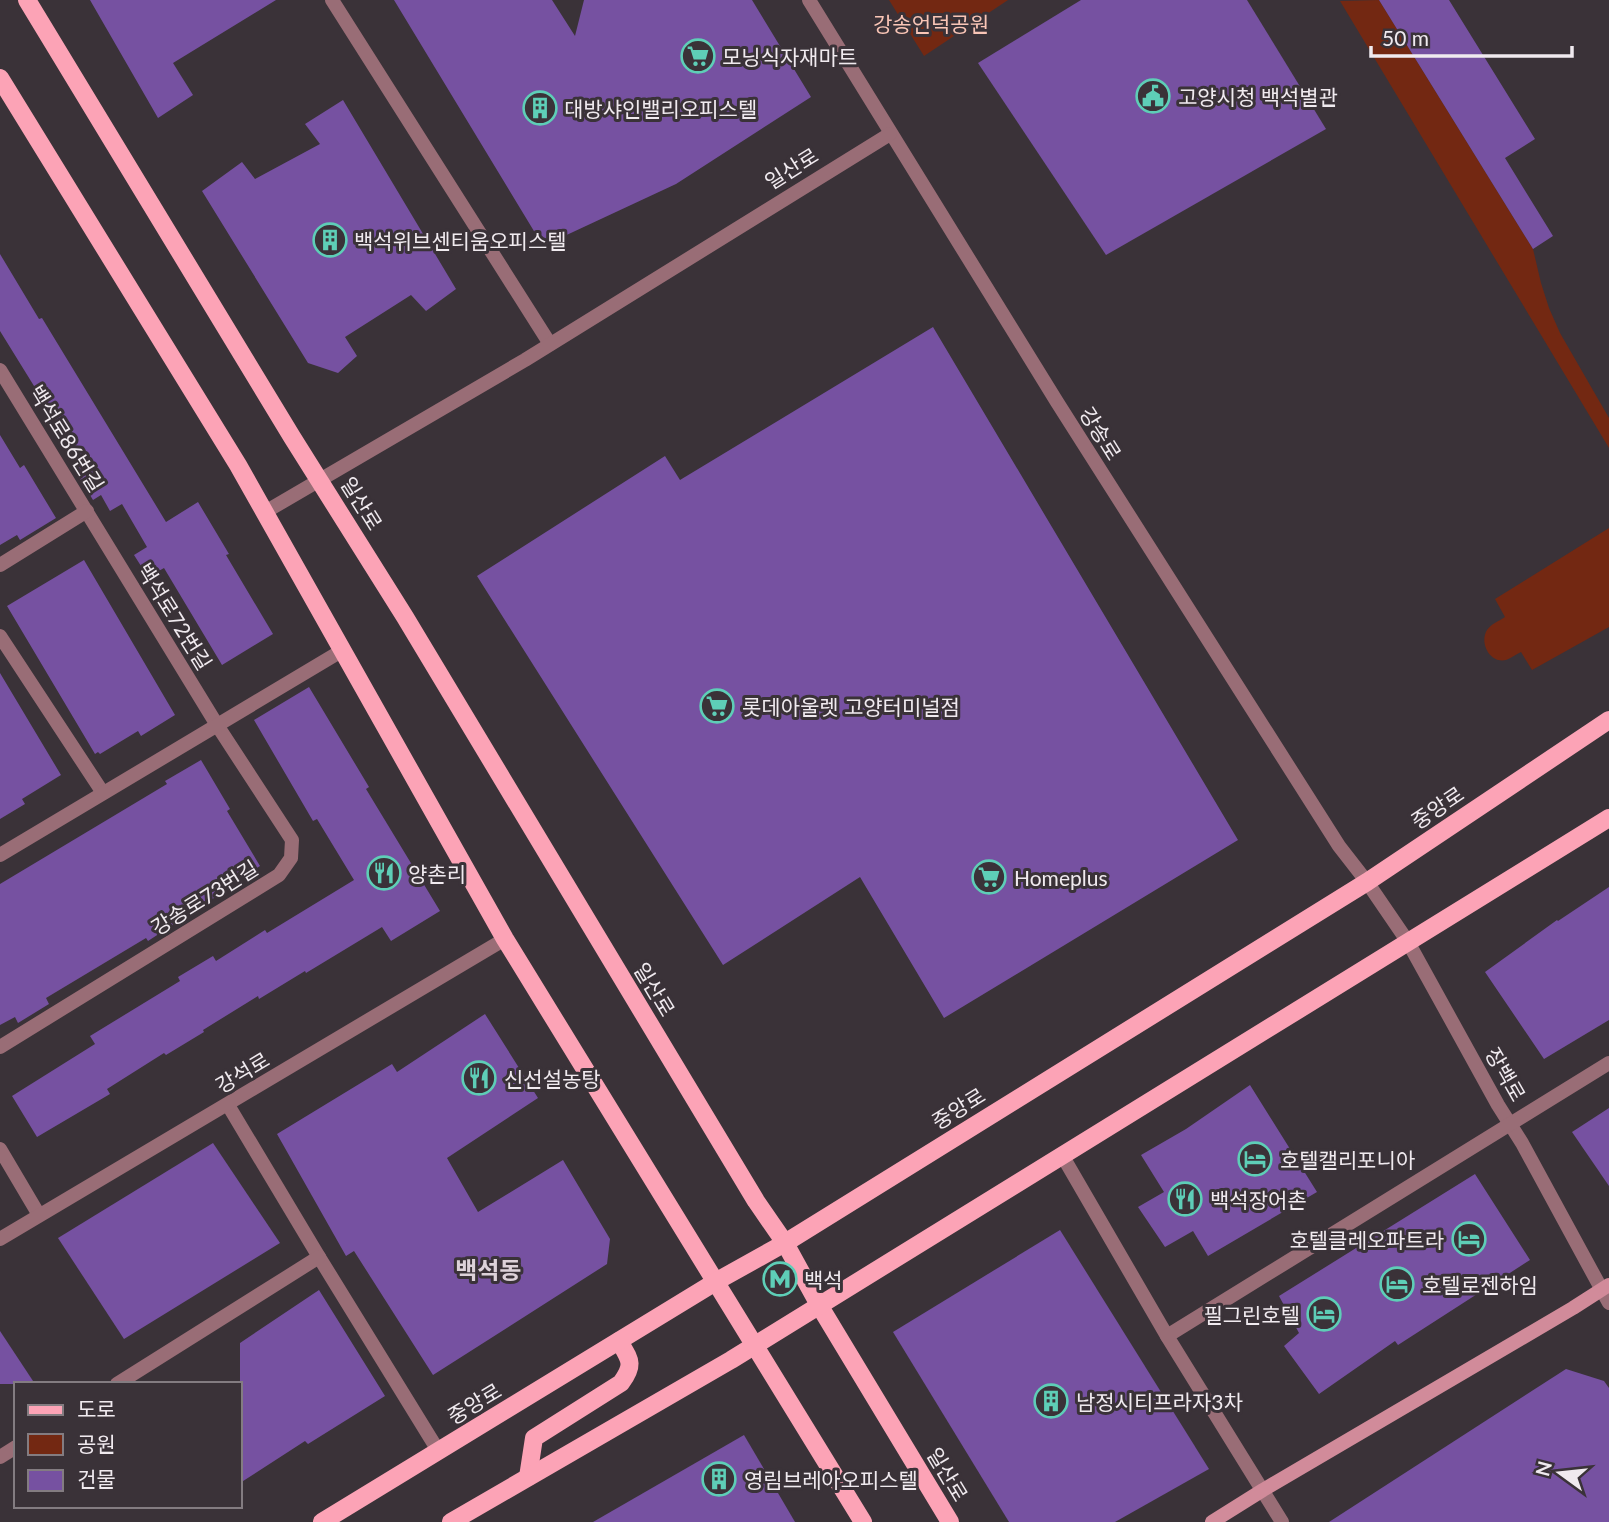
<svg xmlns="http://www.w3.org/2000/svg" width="1609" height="1522" viewBox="0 0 1609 1522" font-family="Lato,'Noto Sans KR',sans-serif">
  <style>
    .green { fill: #732812 }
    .building { fill: #7651a1 }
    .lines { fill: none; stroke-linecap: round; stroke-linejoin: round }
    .street { stroke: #996d76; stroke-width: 14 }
    .secondary { stroke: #d18b9a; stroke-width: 14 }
    .primary { stroke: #fca3b6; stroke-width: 18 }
    .labels { text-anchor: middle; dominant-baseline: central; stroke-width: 6; stroke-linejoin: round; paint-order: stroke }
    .park-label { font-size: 21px; fill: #f9c5b6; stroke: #3a3238 }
    .poi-label { font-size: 21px; fill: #f0eaef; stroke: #3a3238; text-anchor: start }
    .street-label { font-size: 21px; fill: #f0eaef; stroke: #3a3238 }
    .quarter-label { font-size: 24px; font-weight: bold; fill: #ddd2da; stroke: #3a3238 }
  </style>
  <rect width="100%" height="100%" fill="#3a3238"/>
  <g class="green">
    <path d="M 889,0 L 1008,0 L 924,56 Z"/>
    <path d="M 1379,0 L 1533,249 L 1541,283 L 1549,308 L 1560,333 L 1609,418 L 1609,448 L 1340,1 Z"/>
    <path d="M 1609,528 L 1609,627 L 1532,670 L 1521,652 C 1517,654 1511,658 1506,660 C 1490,664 1479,643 1487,630 C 1491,624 1499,621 1505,617 L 1495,599 Z"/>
  </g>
  <g class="building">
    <path d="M 90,0 L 276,0 L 173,63 L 193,95 L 158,118 Z"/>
    <path d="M 394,0 L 552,0 L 575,36 L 584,0 L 752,0 L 811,97 L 676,184 L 543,246 Z"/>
    <path d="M 1081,0 L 1247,0 L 1326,129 L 1106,255 L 978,63 Z"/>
    <path d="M 1379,0 L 1449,0 L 1535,139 L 1505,158 L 1553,236 L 1533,249 Z"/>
    <path d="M 343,100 L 456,289 L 426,311 L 411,295 L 345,337 L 357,356 L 338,373 L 308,363 L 202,191 L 242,162 L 255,179 L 320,144 L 305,124 Z"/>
    <path d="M 0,254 L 39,319 L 42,318 L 166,522 L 198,502 L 229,554 L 226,555 L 273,634 L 222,665 L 164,568 L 148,577 L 134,555 L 147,547 L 122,504 L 110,511 L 101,495 L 93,500 L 73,467 L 81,462 L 0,331 Z"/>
    <path d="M 933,327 L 1238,840 L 944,1018 L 860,877 L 723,965 L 477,576 L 665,456 L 680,480 Z"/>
    <path d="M 0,435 L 20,468 L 24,465 L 56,518 L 20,540 L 17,535 L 0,545 Z"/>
    <path d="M 84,560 L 175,715 L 141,736 L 138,731 L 100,754 L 98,752 L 95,754 L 7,606 Z"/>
    <path d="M 0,673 L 61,775 L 22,799 L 25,804 L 0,819 Z"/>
    <path d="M 309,687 L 369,787 L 366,789 L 440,911 L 391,941 L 382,927 L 306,973 L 305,971 L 259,999 L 258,996 L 203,1030 L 204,1032 L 166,1055 L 164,1053 L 107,1089 L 110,1094 L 37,1137 L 12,1096 L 95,1044 L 90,1036 L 180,981 L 178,977 L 213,956 L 216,961 L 265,930 L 267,933 L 354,880 L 317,819 L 313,821 L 254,720 Z"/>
    <path d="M 201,760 L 230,809 L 227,811 L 260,866 L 217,892 L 219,895 L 175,921 L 177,922 L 148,941 L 146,938 L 46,998 L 49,1004 L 18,1023 L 15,1017 L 0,1025 L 0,884 L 167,784 L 165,781 Z"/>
    <path d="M 1609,887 L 1609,1020 L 1544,1059 L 1485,972 L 1557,920 L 1558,921 Z"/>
    <path d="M 485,1014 L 538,1098 L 447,1158 L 478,1212 L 563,1160 L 610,1239 L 607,1264 L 433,1375 L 354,1251 L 346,1256 L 277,1134 L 392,1064 L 397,1072 Z"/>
    <path d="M 1250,1085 L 1317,1192 L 1208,1256 L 1193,1231 L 1165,1247 L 1138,1207 L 1164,1192 L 1141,1155 L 1186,1129 Z"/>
    <path d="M 1609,1108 L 1609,1186 L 1572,1132 Z"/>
    <path d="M 213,1143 L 280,1243 L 124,1339 L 58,1238 Z"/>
    <path d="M 1475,1174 L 1530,1260 L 1398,1345 L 1395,1341 L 1319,1394 L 1284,1346 L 1299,1333 L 1279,1296 Z"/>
    <path d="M 1060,1230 L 1209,1469 L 1115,1522 L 1009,1522 L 893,1332 Z"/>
    <path d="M 319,1290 L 385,1396 L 308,1444 L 305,1441 L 240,1483 L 240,1343 Z"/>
    <path d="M 0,1331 L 35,1384 L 0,1384 Z"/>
    <path d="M 1566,1369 L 1604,1381 L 1609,1388 L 1609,1522 L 1329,1522 Z"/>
    <path d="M 744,1435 L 795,1522 L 593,1522 Z"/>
  </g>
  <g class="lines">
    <g class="street">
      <path d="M 332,0 L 550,344"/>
      <path d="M 809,0 L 1057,402 L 1339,846 L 1367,882 L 1408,942 L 1498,1105 L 1522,1143 L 1609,1303"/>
      <path d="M 0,370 L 217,725 L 292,840 L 291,858 L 279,875 L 0,1047"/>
      <path d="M 265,512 L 525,360 L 890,134"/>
      <path d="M 0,565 L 87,511"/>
      <path d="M 0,636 L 103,793"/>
      <path d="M 0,855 L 343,650"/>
      <path d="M 228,1105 L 319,1257 L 439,1452"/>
      <path d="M 0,1149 L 39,1215"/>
      <path d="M 1062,1155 L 1167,1336"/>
      <path d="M 0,1239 L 505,939"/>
      <path d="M 117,1384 L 319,1257"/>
      <path d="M 0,1457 L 16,1447"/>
      <path d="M 1282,1522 L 1167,1336 L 1609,1063"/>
    </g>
    <path class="secondary" d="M 1212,1522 L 1263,1490 L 1573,1308 L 1609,1285"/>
    <g class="primary">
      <path d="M 27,0 L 292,437 L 405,617 L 756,1201 L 785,1243 L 819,1305 L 950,1522"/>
      <path d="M 0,78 L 238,465 L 505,939 L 863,1522"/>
      <path d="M 528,1477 L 534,1438 L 621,1383 C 635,1364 630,1360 619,1341"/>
      <path d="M 322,1522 L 717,1281 L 785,1243 L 1367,882 L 1609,720"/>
      <path d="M 451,1522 L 731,1360 L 1609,818"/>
    </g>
  </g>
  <defs>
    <symbol id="supermarket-ring" viewBox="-11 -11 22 22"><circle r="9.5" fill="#3a3238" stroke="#5eceb7" stroke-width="1.5"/><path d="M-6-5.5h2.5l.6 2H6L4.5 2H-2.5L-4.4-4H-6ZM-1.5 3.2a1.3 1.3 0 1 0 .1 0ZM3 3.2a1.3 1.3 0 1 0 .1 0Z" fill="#5eceb7"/></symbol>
    <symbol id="civic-ring" viewBox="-11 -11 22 22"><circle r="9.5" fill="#3a3238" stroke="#5eceb7" stroke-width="1.5"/><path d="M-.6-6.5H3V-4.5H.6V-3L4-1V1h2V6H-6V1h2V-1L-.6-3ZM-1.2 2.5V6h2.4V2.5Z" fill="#5eceb7"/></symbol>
    <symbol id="building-ring" viewBox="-11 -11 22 22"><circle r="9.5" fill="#3a3238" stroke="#5eceb7" stroke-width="1.5"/><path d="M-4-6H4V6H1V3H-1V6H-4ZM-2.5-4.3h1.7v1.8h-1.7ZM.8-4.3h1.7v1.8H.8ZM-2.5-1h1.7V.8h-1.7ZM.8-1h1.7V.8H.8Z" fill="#5eceb7"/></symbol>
    <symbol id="restaurant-ring" viewBox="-11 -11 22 22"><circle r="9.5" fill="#3a3238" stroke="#5eceb7" stroke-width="1.5"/><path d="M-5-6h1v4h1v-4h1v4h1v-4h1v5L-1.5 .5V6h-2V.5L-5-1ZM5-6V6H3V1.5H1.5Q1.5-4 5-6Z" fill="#5eceb7"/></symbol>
    <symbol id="hotel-ring" viewBox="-11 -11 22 22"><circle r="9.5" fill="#3a3238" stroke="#5eceb7" stroke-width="1.5"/><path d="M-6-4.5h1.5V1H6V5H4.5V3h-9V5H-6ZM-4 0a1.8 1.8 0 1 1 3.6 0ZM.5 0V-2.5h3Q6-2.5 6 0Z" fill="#5eceb7"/></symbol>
    <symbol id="metro-ring" viewBox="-11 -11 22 22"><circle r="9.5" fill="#3a3238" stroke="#5eceb7" stroke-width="1.5"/><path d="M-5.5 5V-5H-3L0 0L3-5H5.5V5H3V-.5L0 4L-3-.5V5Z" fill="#5eceb7"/></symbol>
  </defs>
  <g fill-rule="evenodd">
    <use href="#supermarket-ring" x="679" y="37" width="38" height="38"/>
    <use href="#civic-ring" x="1134" y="77" width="38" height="38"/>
    <use href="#building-ring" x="521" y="89" width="38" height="38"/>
    <use href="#building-ring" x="311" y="221" width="38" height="38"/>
    <use href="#supermarket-ring" x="698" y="687" width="38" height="38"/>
    <use href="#restaurant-ring" x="365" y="854" width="38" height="38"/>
    <use href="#supermarket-ring" x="970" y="858" width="38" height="38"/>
    <use href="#restaurant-ring" x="460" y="1059" width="38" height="38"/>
    <use href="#hotel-ring" x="1236" y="1140" width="38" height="38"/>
    <use href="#restaurant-ring" x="1166" y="1180" width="38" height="38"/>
    <use href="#hotel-ring" x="1450" y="1220" width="38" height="38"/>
    <use href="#metro-ring" x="761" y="1260" width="38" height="38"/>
    <use href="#hotel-ring" x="1378" y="1265" width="38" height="38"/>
    <use href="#hotel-ring" x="1305" y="1295" width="38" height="38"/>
    <use href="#building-ring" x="1032" y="1382" width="38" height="38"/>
    <use href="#building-ring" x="700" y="1460" width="38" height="38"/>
  </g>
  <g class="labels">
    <g class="park-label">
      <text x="931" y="23">강송언덕공원</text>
    </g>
    <g class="poi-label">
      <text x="722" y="56">모닝식자재마트</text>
      <text x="1178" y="96">고양시청 백석별관</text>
      <text x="564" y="108">대방샤인밸리오피스텔</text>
      <text x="354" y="240">백석위브센티움오피스텔</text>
      <text x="742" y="706">롯데아울렛 고양터미널점</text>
      <text x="408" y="873">양촌리</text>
      <text x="1014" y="877">Homeplus</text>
      <text x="504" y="1078">신선설농탕</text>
      <text x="1280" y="1159">호텔캘리포니아</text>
      <text x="1210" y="1199">백석장어촌</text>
      <text x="1444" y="1239" text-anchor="end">호텔클레오파트라</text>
      <text x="804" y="1279">백석</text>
      <text x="1422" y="1284">호텔로젠하임</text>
      <text x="1300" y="1314" text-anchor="end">필그린호텔</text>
      <text x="1076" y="1401">남정시티프라자3차</text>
      <text x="744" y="1479">영림브레아오피스텔</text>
    </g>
    <g class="street-label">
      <text transform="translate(791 168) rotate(-32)">일산로</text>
      <text transform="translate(1101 433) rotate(58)">강송로</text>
      <text transform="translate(67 438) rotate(58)">백석로86번길</text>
      <text transform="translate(362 503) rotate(58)">일산로</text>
      <text transform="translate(175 616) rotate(58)">백석로72번길</text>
      <text transform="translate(1437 807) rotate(-34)">중앙로</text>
      <text transform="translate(204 897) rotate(-32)">강송로73번길</text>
      <text transform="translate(655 989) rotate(59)">일산로</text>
      <text transform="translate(242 1072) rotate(-31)">강석로</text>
      <text transform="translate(1506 1074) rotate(60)">장백로</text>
      <text transform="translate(958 1108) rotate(-32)">중앙로</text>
      <text transform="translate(474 1403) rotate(-31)">중앙로</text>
      <text transform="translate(948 1474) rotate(59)">일산로</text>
    </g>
    <g class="quarter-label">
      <text x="488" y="1269">백석동</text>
    </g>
  </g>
  <rect x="14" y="1382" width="228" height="126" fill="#3a3238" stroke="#837c81" stroke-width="2"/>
  <rect x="28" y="1405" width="35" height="10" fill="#fca3b6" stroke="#837c81" stroke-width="2"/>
  <text x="77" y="1417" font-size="21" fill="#f0eaef">도로</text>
  <rect x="28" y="1434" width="35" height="21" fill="#732812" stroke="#837c81" stroke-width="2"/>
  <text x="77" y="1452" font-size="21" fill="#f0eaef">공원</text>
  <rect x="28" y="1470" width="35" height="21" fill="#7651a1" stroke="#837c81" stroke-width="2"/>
  <text x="77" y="1487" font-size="21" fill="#f0eaef">건물</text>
  <g transform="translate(1560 1473) rotate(285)" stroke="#3a3238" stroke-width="5" paint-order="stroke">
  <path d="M0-5L12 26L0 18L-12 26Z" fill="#f0eaef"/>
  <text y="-10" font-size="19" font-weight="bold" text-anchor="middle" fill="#f0eaef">N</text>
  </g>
  <path d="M1371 46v10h201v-10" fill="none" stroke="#f0eaef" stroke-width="3.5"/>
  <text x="1382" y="46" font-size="21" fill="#f0eaef" stroke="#3a3238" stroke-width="5" paint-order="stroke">50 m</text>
</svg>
